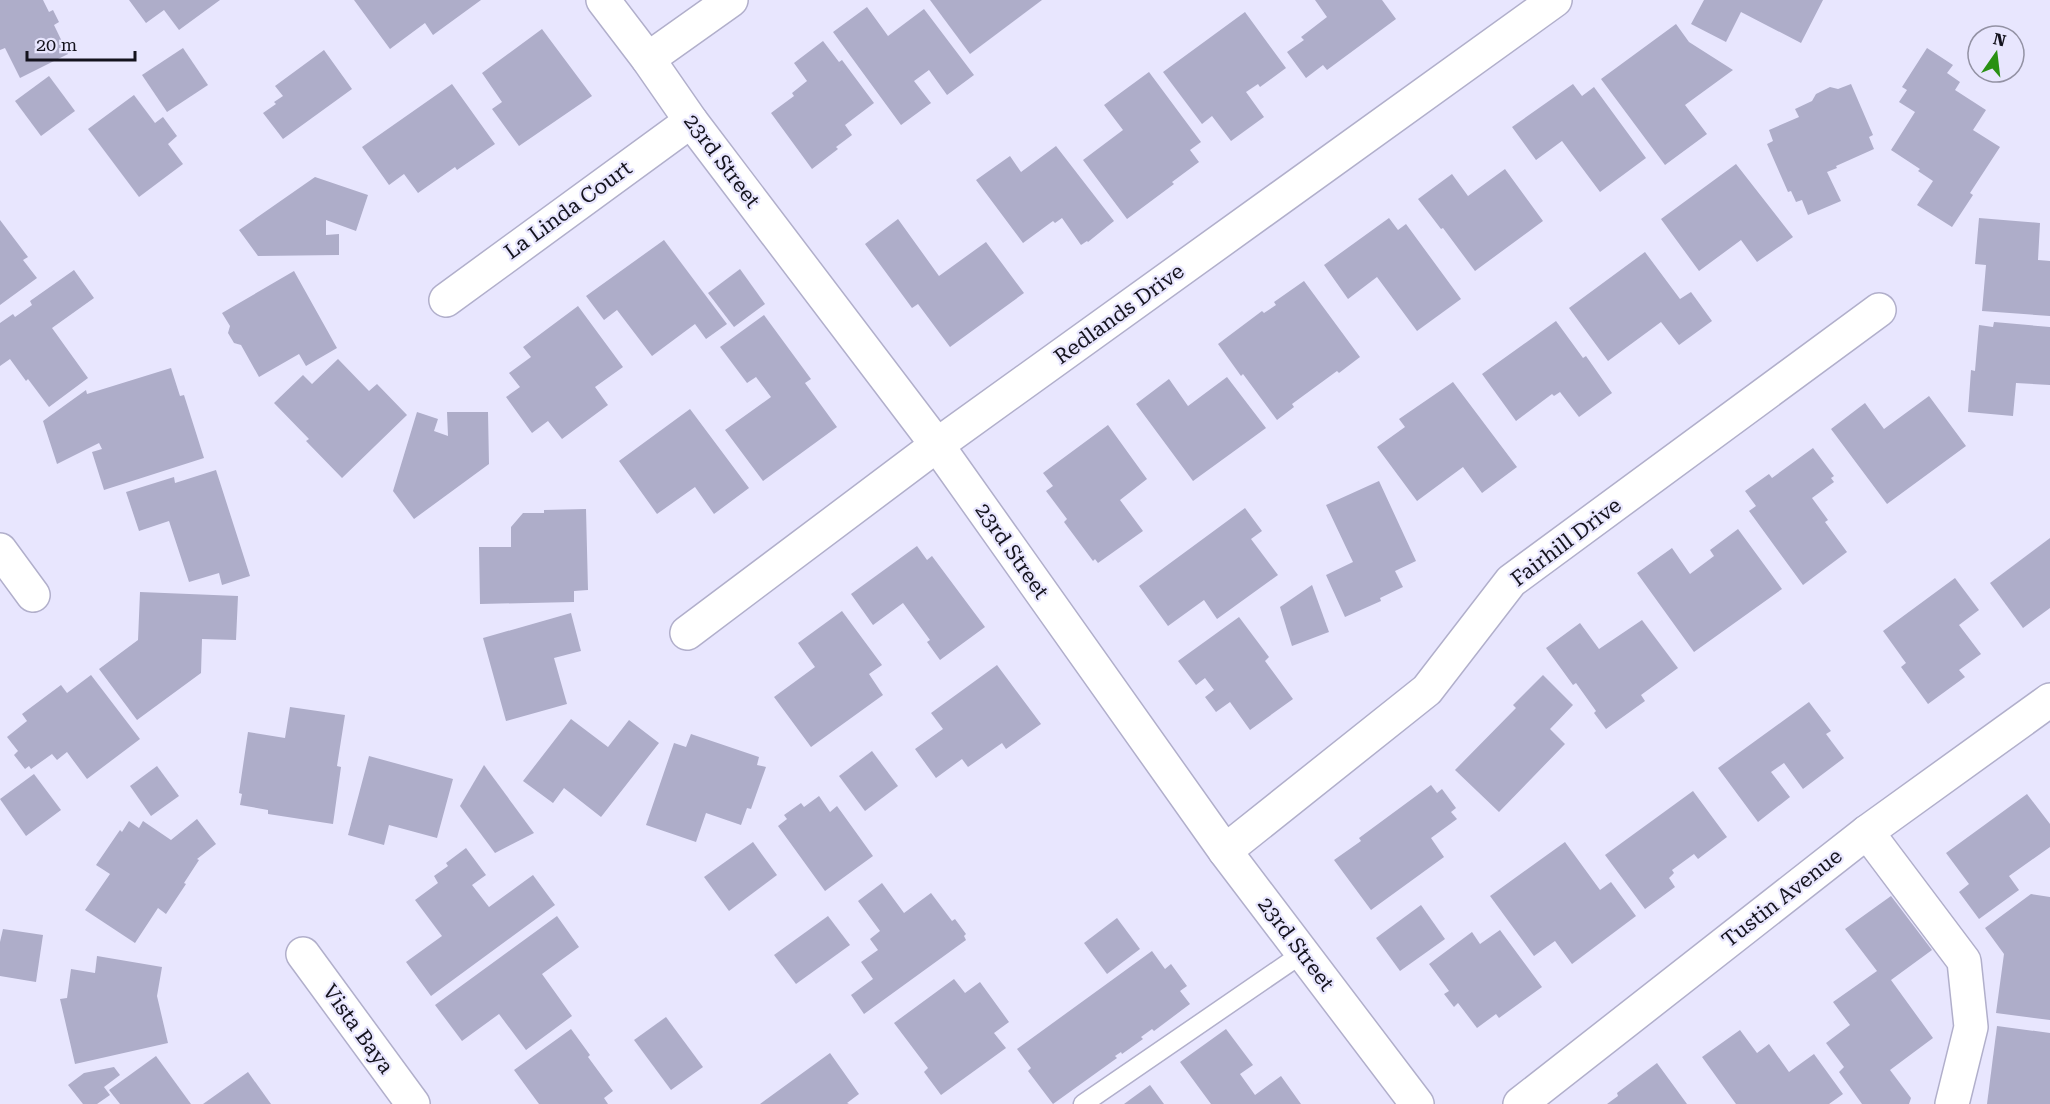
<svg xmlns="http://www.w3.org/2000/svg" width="2050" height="1104" viewBox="0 0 2050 1104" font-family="'Roboto Serif',serif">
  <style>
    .building { fill: #aeadc9 }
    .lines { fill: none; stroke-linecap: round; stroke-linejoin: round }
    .lane-casing { stroke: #b1afcb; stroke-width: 21 }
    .street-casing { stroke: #b1afcb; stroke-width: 36 }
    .lane { stroke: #fff; stroke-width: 18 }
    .street { stroke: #fff; stroke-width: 33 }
    .labels { text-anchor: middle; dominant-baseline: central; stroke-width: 4.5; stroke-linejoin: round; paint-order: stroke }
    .street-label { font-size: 21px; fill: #14131d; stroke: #e8e6fe }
  </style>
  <rect width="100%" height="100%" fill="#e8e6fe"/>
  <g class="building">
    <path d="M 0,0 L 43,0 L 49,12 L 53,10 L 59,22 L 54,25 L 68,54 L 20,78 L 5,48 L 0,50 Z"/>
    <path d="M 129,0 L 220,0 L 179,30 L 164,10 L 146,23 Z"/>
    <path d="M 354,0 L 481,0 L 433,35 L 425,23 L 390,49 Z"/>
    <path d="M 930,0 L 1042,0 L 970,54 Z"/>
    <path d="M 1315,0 L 1382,0 L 1396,19 L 1327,70 L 1323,65 L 1306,78 L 1287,52 L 1304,40 L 1301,37 L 1327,17 Z"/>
    <path d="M 1704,0 L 1823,0 L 1801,43 L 1741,12 L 1726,42 L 1691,24 Z"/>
    <path d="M 867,7 L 888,36 L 924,9 L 974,75 L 947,95 L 929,70 L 914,81 L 931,103 L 901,125 L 833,32 Z"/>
    <path d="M 1245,12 L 1286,68 L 1260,87 L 1258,84 L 1246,92 L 1264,117 L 1231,141 L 1212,116 L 1202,124 L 1163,72 Z"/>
    <path d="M 1676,24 L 1689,42 L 1733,70 L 1685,105 L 1707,134 L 1665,165 L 1601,79 Z"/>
    <path d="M 542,29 L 592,96 L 519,146 L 492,109 L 502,102 L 482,73 Z"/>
    <path d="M 823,41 L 839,62 L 842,60 L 874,103 L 845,125 L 852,135 L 836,147 L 838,149 L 812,169 L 771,113 L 794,96 L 792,93 L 807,81 L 794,63 Z"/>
    <path d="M 183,48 L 208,85 L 167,112 L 142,75 Z"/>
    <path d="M 1927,48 L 1953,65 L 1947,73 L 1960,82 L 1955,90 L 1986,110 L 1973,130 L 2000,147 L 1970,193 L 1973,195 L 1952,227 L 1917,205 L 1933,181 L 1918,171 L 1920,169 L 1891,150 L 1915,112 L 1899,102 L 1907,90 L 1902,87 Z"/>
    <path d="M 324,50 L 352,89 L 283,139 L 263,113 L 276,104 L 274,102 L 283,96 L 275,86 Z"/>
    <path d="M 1149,72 L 1201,142 L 1190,150 L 1199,162 L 1172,182 L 1174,184 L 1127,219 L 1083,160 L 1123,130 L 1104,105 Z"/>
    <path d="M 49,76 L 75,111 L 41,136 L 15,101 Z"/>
    <path d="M 452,84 L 495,144 L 457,170 L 455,167 L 418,193 L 404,174 L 389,185 L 362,147 Z"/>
    <path d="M 1573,84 L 1582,96 L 1594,87 L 1646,158 L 1600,192 L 1562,141 L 1536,160 L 1512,127 Z"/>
    <path d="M 1851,84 L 1873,135 L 1869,137 L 1874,149 L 1836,166 L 1837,168 L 1827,172 L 1841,201 L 1808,215 L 1802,200 L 1796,202 L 1791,191 L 1788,192 L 1767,144 L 1773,141 L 1769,130 L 1799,117 L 1795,109 L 1812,101 L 1816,94 L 1830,87 L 1838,89 Z"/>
    <path d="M 134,95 L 155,123 L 163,117 L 177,136 L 168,144 L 183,164 L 139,197 L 88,129 Z"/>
    <path d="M 1056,146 L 1114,221 L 1088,242 L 1087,241 L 1081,245 L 1062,218 L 1055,223 L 1053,221 L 1023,243 L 976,180 L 1010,156 L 1021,172 Z"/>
    <path d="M 1736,164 L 1793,237 L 1757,262 L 1741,240 L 1699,271 L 1661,219 Z"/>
    <path d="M 1505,169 L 1543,221 L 1475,271 L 1443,228 L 1441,229 L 1418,199 L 1452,174 L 1468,196 Z"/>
    <path d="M 315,177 L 368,195 L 356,231 L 326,220 L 326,235 L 339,234 L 339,255 L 258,256 L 239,230 Z"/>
    <path d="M 1389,218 L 1398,230 L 1406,224 L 1461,299 L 1417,331 L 1377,277 L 1348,299 L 1324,265 Z"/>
    <path d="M 1979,218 L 2040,223 L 2038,260 L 2050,261 L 2050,316 L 1982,311 L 1986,265 L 1975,264 Z"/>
    <path d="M 898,219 L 939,276 L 986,242 L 1024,293 L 950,347 L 918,304 L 912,308 L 865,244 Z"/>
    <path d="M 0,220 L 28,257 L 23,260 L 37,278 L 0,305 Z"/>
    <path d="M 664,240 L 727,324 L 706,339 L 695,324 L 652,356 L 617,310 L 604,320 L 586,296 Z"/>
    <path d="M 1645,252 L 1680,299 L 1691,292 L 1712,321 L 1679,345 L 1661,322 L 1608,361 L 1569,308 Z"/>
    <path d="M 740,269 L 765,304 L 734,327 L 708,293 Z"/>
    <path d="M 74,270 L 94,298 L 52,328 L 88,378 L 49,407 L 28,379 L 26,381 L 10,359 L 0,366 L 0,323 L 13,314 L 15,317 L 32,305 L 30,301 Z"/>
    <path d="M 294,271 L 337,348 L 306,366 L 299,354 L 259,377 L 241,345 L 234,343 L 228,333 L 230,326 L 222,313 Z"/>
    <path d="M 1304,281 L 1360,357 L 1339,373 L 1337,371 L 1292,404 L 1294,407 L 1277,420 L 1243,374 L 1241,376 L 1218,344 L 1262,311 L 1264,313 L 1276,305 L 1274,302 Z"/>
    <path d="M 578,306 L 623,367 L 595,387 L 608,405 L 562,439 L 548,421 L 532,433 L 506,397 L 520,387 L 509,373 L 531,357 L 523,347 Z"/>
    <path d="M 764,315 L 811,379 L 805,383 L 837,427 L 763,481 L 725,430 L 771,397 L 756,377 L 747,383 L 720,347 Z"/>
    <path d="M 1556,321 L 1583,358 L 1586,356 L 1612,393 L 1579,417 L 1560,392 L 1554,396 L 1552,394 L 1516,421 L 1482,374 Z"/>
    <path d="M 1994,322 L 2050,327 L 2050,385 L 2016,383 L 2013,416 L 1968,412 L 1971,370 L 1975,371 L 1979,325 L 1993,327 Z"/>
    <path d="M 338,359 L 369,391 L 377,384 L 407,415 L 342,478 L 306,441 L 309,439 L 274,403 L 303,375 L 312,384 Z"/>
    <path d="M 171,368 L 180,396 L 184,395 L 204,458 L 104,490 L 92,452 L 102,449 L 99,443 L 57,464 L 43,421 L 86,390 L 87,394 Z"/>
    <path d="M 1227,377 L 1266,428 L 1193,481 L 1136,404 L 1169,379 L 1188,406 Z"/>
    <path d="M 1453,382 L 1517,467 L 1482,493 L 1463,467 L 1417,501 L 1377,447 L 1405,427 L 1399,419 Z"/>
    <path d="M 1929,396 L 1966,446 L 1887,504 L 1831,429 L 1865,403 L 1884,429 Z"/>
    <path d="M 690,409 L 749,488 L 714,514 L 695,487 L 657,514 L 619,461 Z"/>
    <path d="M 417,412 L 438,419 L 434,431 L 448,436 L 447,412 L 488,412 L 489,464 L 414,519 L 393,491 Z"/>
    <path d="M 1108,425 L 1147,479 L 1120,500 L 1143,531 L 1098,563 L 1095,559 L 1093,561 L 1064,522 L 1067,519 L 1046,491 L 1053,486 L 1043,473 Z"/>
    <path d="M 1813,448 L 1834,476 L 1831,478 L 1834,482 L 1812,498 L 1828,520 L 1825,522 L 1847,552 L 1803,585 L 1749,511 L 1756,506 L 1745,491 L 1769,474 L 1772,478 Z"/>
    <path d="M 216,470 L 250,576 L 222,585 L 219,573 L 189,582 L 169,521 L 139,531 L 126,492 L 174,477 L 175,483 Z"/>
    <path d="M 1379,481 L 1416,561 L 1395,571 L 1403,587 L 1380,598 L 1381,601 L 1345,617 L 1326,575 L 1353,562 L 1326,505 Z"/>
    <path d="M 1245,508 L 1262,531 L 1251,539 L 1278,575 L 1217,619 L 1204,600 L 1168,626 L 1139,586 Z"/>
    <path d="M 586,509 L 588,590 L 574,591 L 574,602 L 480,604 L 479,547 L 511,547 L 511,527 L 523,513 L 544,513 L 544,510 Z"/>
    <path d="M 1738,529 L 1782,589 L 1694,652 L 1637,573 L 1672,548 L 1690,574 L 1714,556 L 1710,550 Z"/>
    <path d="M 2050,538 L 2050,608 L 2023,628 L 1990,583 Z"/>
    <path d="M 917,546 L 927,560 L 932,556 L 985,627 L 940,660 L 927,642 L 930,640 L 903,603 L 873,625 L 851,594 Z"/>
    <path d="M 1955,578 L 1979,610 L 1959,625 L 1981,654 L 1959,670 L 1965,677 L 1928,704 L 1901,667 L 1906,663 L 1883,631 Z"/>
    <path d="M 1312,585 L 1329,632 L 1292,646 L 1280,607 Z"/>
    <path d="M 140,592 L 238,596 L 236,640 L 202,639 L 201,673 L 137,720 L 99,669 L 138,640 Z"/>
    <path d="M 842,611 L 882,665 L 869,674 L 883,695 L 811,747 L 774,697 L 815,667 L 798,643 Z"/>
    <path d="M 571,613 L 581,651 L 554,658 L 567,704 L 506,721 L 483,638 Z"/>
    <path d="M 1239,617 L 1269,657 L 1265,661 L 1293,699 L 1250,730 L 1230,702 L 1216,712 L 1205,697 L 1214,690 L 1205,678 L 1196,685 L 1178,661 Z"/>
    <path d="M 1642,620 L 1678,668 L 1641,695 L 1645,701 L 1606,729 L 1594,713 L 1596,711 L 1576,683 L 1573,685 L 1546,648 L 1580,623 L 1599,649 Z"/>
    <path d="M 997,665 L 1041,724 L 1006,749 L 1002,743 L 968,767 L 962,759 L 936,778 L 915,749 L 943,729 L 931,713 Z"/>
    <path d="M 91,675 L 140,739 L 87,779 L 67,752 L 57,760 L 52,754 L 31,769 L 29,766 L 25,769 L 14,755 L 18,751 L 7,737 L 27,721 L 22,714 L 61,685 L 67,693 Z"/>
    <path d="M 1543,675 L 1573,705 L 1550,729 L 1565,744 L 1499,812 L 1455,770 L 1516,708 L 1513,705 Z"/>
    <path d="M 1809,702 L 1831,731 L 1826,734 L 1844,758 L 1803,789 L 1784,763 L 1771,772 L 1790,797 L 1758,822 L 1718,768 Z"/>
    <path d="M 290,707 L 345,715 L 337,766 L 341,767 L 333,824 L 268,814 L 268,810 L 240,805 L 242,794 L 239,793 L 248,732 L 285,738 Z"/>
    <path d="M 571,719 L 608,747 L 629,720 L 659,743 L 601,817 L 564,788 L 553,803 L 523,781 Z"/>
    <path d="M 691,734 L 759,757 L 757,765 L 766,767 L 751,809 L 747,808 L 741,825 L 706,813 L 696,842 L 646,825 L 674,743 L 686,747 Z"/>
    <path d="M 872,751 L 898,786 L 865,811 L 839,776 Z"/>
    <path d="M 369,756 L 453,779 L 437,838 L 389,825 L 384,845 L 348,835 Z"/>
    <path d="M 484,765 L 534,833 L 495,853 L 460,806 Z"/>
    <path d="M 157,766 L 179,796 L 151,816 L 130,786 Z"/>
    <path d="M 34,774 L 61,810 L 26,836 L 0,799 Z"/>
    <path d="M 1431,785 L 1437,793 L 1442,789 L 1456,808 L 1451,812 L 1457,819 L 1431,838 L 1444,857 L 1371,910 L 1334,860 L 1361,841 L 1359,838 Z"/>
    <path d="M 1693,791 L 1727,837 L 1698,859 L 1694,854 L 1672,870 L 1674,873 L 1669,878 L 1675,887 L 1645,909 L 1605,855 Z"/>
    <path d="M 2027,794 L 2050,824 L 2050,847 L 2009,876 L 2019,890 L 1979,919 L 1959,892 L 1969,884 L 1946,853 Z"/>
    <path d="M 819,796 L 830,812 L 837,806 L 873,856 L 825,891 L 778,826 L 787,819 L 784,815 L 801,803 L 804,807 Z"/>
    <path d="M 197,819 L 216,844 L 197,859 L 199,860 L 184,883 L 186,884 L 166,914 L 158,908 L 135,943 L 85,910 L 110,874 L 96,865 L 120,830 L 122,832 L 129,821 L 139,828 L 143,821 L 171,840 Z"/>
    <path d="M 753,842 L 777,875 L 729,911 L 704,877 Z"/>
    <path d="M 1565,842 L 1600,890 L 1611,882 L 1636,916 L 1572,964 L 1555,941 L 1534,956 L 1490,896 Z"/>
    <path d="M 466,848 L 486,875 L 472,885 L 489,907 L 533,875 L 555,905 L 431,996 L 406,962 L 442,936 L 415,900 L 438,883 L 434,876 L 448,866 L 446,863 Z"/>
    <path d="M 882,883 L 904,913 L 931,893 L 952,921 L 955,919 L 966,934 L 964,936 L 966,940 L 864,1014 L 851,995 L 873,979 L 861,962 L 878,950 L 870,939 L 880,931 L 858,901 Z"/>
    <path d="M 2031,894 L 2050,897 L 2050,1020 L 1996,1013 L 2004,954 L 1985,928 Z"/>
    <path d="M 1891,896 L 1932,950 L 1891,980 L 1933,1038 L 1890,1070 L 1911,1098 L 1909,1104 L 1862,1104 L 1839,1072 L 1844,1067 L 1826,1043 L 1850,1025 L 1833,1002 L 1877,971 L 1845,929 Z"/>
    <path d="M 1421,905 L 1445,939 L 1400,971 L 1376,938 Z"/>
    <path d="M 557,916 L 579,947 L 542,974 L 572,1016 L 526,1050 L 499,1014 L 462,1041 L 435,1005 Z"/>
    <path d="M 828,916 L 850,945 L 796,984 L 774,955 Z"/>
    <path d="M 1117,918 L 1140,949 L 1107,974 L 1084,943 Z"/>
    <path d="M 3,929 L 43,935 L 36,982 L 0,976 L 0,942 Z"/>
    <path d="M 1500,930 L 1542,987 L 1499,1018 L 1496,1014 L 1477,1028 L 1458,1003 L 1454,1007 L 1444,994 L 1449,991 L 1429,964 L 1472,932 L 1480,944 Z"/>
    <path d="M 1152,951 L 1165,969 L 1171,964 L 1187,986 L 1180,991 L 1190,1004 L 1154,1031 L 1152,1029 L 1141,1037 L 1143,1039 L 1122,1054 L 1121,1052 L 1115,1056 L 1117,1058 L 1053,1104 L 1028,1071 L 1031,1068 L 1017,1049 Z"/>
    <path d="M 97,956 L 162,967 L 157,996 L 168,1043 L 75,1064 L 60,999 L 67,998 L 71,969 L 95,973 Z"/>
    <path d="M 954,979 L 965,993 L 980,982 L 1009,1022 L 994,1033 L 1006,1048 L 941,1095 L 924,1072 L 928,1068 L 894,1023 Z"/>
    <path d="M 666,1017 L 703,1067 L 671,1090 L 634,1040 Z"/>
    <path d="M 1997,1026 L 2050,1033 L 2050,1104 L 1987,1104 Z"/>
    <path d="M 571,1029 L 590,1055 L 588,1057 L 613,1091 L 604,1098 L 608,1104 L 539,1104 L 514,1070 Z"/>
    <path d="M 1226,1029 L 1253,1065 L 1240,1074 L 1255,1095 L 1281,1076 L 1301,1104 L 1211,1104 L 1180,1062 Z"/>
    <path d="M 1740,1030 L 1757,1053 L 1769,1044 L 1789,1072 L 1814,1054 L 1843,1094 L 1829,1104 L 1736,1104 L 1702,1057 Z"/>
    <path d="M 830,1053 L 859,1094 L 847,1103 L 849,1104 L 760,1104 Z"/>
    <path d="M 156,1056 L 191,1104 L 120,1104 L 109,1090 Z"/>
    <path d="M 1657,1063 L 1687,1104 L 1607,1104 L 1618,1096 L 1617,1093 Z"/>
    <path d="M 114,1067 L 120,1075 L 104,1087 L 110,1095 L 97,1104 L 83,1104 L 68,1085 L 84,1073 Z"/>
    <path d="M 248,1072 L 271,1104 L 203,1104 Z"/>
    <path d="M 1150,1085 L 1164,1104 L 1124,1104 Z"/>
  </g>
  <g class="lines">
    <defs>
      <path id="lane" d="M 1083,1104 L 1303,953"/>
      <g id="street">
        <path d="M 603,0 L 648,59 L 691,121 L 937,445 L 1225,851 L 1417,1104"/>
        <path d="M 648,59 L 731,0"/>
        <path d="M 446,300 L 691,121"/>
        <path d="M 0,550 L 33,595"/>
        <path d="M 687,633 L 937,445 L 1555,0"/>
        <path d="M 1867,832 L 1964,961 L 1971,1027 L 1952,1104"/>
        <path d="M 1225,851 L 1427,690 L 1511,581 L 1879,310"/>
        <path d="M 303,954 L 413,1104"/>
        <path d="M 1520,1104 L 1867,832 L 2050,700"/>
      </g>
    </defs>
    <use href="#lane" class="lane-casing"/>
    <use href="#street" class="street-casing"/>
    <use href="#lane" class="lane"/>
    <use href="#street" class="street"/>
  </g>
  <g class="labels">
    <g class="street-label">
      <text transform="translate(722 161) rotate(53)">23rd Street</text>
      <text transform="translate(568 210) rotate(-36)">La Linda Court</text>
      <text transform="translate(1119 314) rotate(-36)">Redlands Drive</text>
      <text transform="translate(1566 542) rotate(-37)">Fairhill Drive</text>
      <text transform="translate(1012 551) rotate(55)">23rd Street</text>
      <text transform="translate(1782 898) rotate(-38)">Tustin Avenue</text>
      <text transform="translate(1296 944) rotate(53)">23rd Street</text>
      <text transform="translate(358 1029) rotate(54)">Vista Baya</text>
    </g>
  </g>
  <g transform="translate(1996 54) rotate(14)"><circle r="28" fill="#e8e6fe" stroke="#9392a4" stroke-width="1.5"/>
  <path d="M0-4.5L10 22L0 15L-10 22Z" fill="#299013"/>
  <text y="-9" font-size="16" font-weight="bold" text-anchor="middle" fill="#14131d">N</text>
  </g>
  <path d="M27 51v9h108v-9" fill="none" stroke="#14131d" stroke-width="3"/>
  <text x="36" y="51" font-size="18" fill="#14131d" stroke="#e8e6fe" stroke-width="4.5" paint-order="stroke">20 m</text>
</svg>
